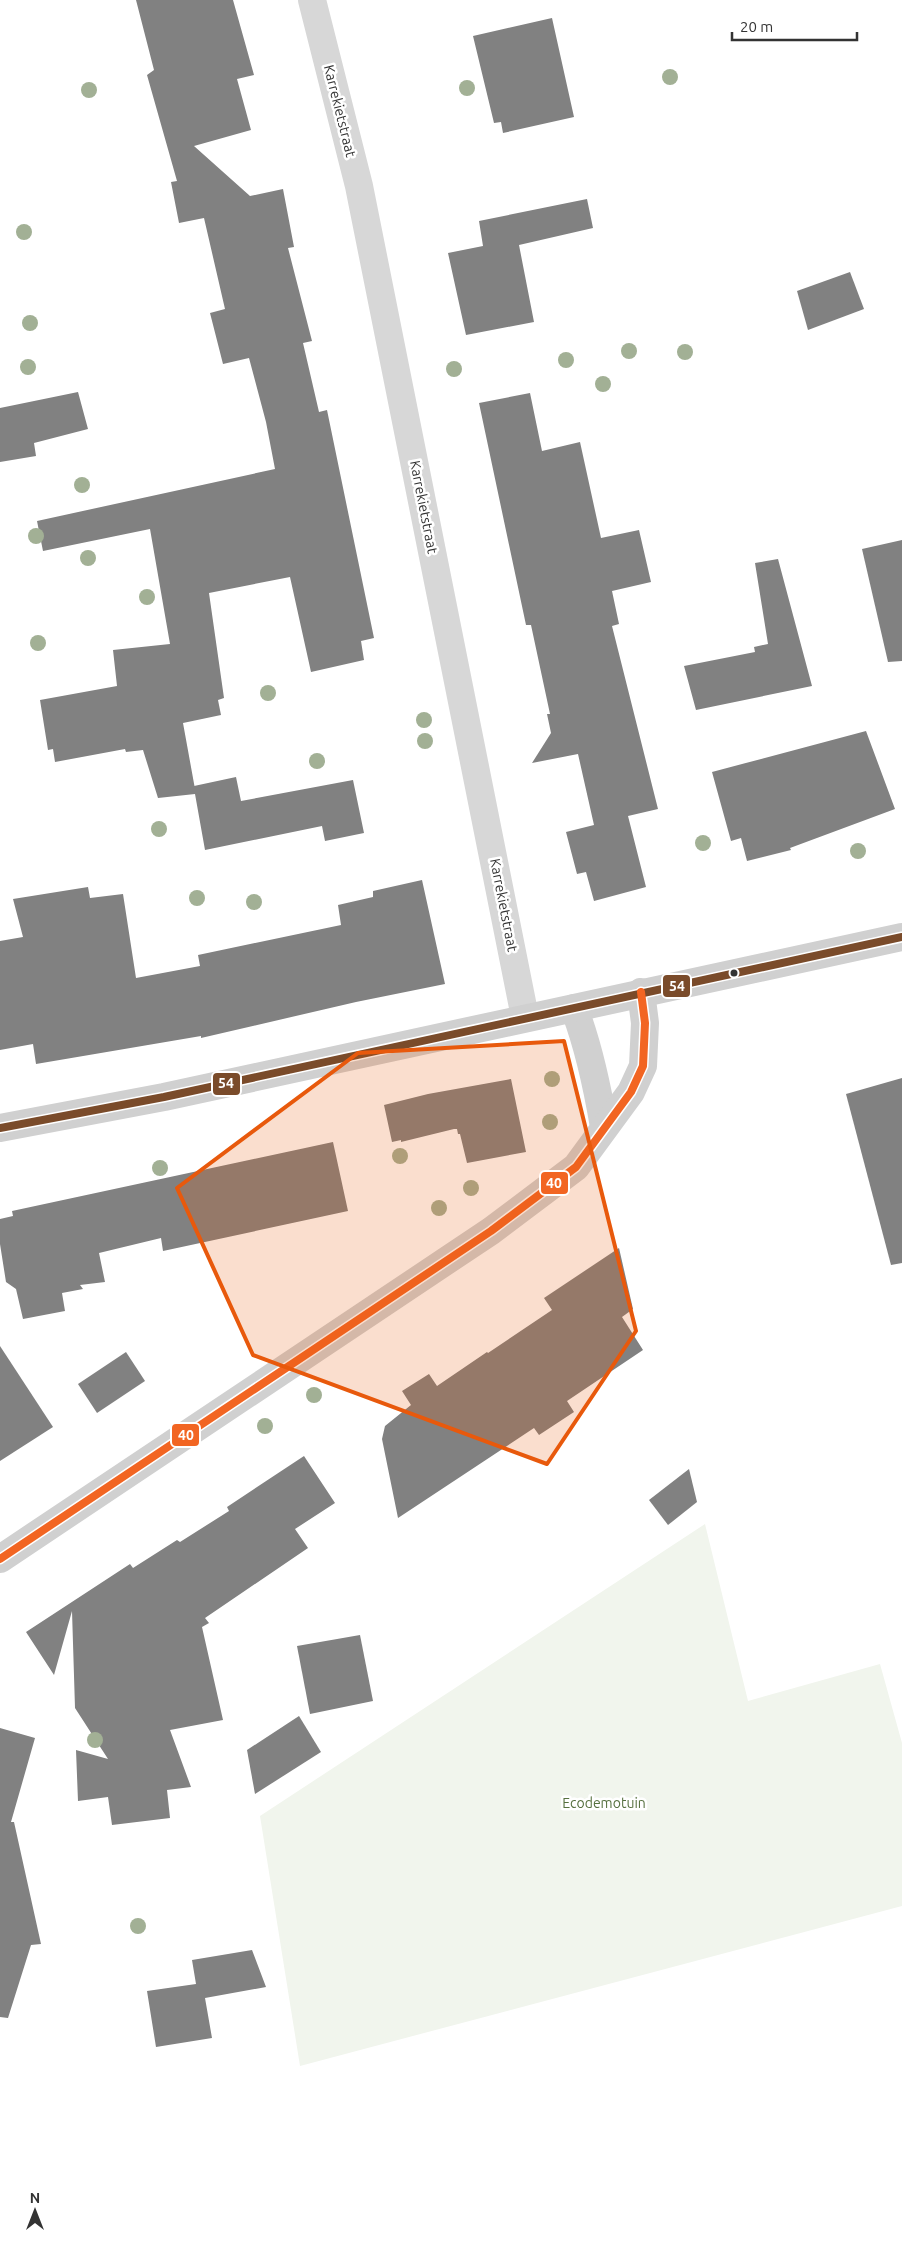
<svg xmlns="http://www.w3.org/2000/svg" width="902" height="2246" viewBox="0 0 902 2246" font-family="Ubuntu,sans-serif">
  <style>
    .garden { fill: #f1f5ed }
    .building { fill: #818181 }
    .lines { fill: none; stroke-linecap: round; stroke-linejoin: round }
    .street { stroke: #d7d7d7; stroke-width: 28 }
    .secondary { stroke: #d0d0d0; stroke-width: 28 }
    .bus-1-casing { stroke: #fff; stroke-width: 11 }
    .bus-2-casing { stroke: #fff; stroke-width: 11 }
    .bus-1 { stroke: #7a4b2a; stroke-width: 8 }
    .bus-2 { stroke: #f26522; stroke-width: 8 }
    .tree { fill: #a2b095 }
    .marked { fill: #e8590c; fill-opacity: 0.2; stroke: #e8590c; stroke-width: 4; stroke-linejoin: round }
    .bus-dot { fill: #333; stroke: #fff; stroke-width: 2 }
    .labels { text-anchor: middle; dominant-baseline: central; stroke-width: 5; stroke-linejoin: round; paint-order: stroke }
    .street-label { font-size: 14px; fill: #333; stroke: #fff }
    .park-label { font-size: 14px; fill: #56703f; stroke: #fff }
    .line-badge { stroke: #fff; stroke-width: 2 }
    .badge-label { font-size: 14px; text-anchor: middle; font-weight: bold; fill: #fff }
  </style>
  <rect width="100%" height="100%" fill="#fff"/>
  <path class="garden" d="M 705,1524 L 748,1701 L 880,1664 L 902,1743 L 902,1906 L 300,2066 L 260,1816 Z"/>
  <g class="building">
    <path d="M 136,0 L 233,0 L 254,75 L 237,79 L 251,130 L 194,146 L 250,196 L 283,189 L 294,247 L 288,248 L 312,341 L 303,343 L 319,412 L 327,410 L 374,638 L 361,641 L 364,660 L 311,672 L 290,577 L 209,593 L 224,698 L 218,700 L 221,715 L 183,723 L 195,789 L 194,786 L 236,777 L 241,801 L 353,780 L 364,833 L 325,841 L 322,826 L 205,850 L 195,794 L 158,798 L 143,750 L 126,752 L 125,749 L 55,762 L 53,749 L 48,750 L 40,700 L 117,686 L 113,650 L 170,644 L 150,529 L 43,551 L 37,521 L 275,469 L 266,422 L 249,358 L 223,364 L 210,313 L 225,309 L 204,218 L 179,223 L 171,182 L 177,181 L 147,75 L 154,70 Z"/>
    <path d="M 552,18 L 574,117 L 503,133 L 501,122 L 494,123 L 473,36 Z"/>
    <path d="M 587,199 L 593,228 L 519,245 L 534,322 L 466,335 L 448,253 L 483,246 L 479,221 Z"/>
    <path d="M 850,272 L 864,309 L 808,330 L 797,291 Z"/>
    <path d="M 78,392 L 88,429 L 34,443 L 36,456 L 0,462 L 0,408 Z"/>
    <path d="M 530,393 L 542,451 L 580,442 L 601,538 L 639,530 L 651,582 L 612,591 L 619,624 L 612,626 L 658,809 L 628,816 L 646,887 L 594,901 L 586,872 L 577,874 L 566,832 L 594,825 L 578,754 L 532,763 L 551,733 L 547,714 L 550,714 L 531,625 L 526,625 L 479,403 Z"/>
    <path d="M 902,540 L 902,661 L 888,662 L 862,549 Z"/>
    <path d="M 778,559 L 812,686 L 696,710 L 684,666 L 755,652 L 754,647 L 768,644 L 755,563 Z"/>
    <path d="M 866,731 L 895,809 L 790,848 L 791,850 L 747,861 L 741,838 L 731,841 L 712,772 Z"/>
    <path d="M 422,880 L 445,984 L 356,1002 L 201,1038 L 201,1036 L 36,1064 L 33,1044 L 0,1050 L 0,941 L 23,937 L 13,899 L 88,887 L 90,898 L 123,894 L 136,978 L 200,966 L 198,955 L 341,925 L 338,905 L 373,897 L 373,891 Z"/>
    <path d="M 902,1078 L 902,1263 L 891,1265 L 846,1094 Z"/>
    <path d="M 511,1079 L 526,1152 L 467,1163 L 460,1134 L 458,1134 L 457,1129 L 454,1129 L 401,1142 L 401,1140 L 392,1142 L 384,1105 L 428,1094 Z"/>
    <path d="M 333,1142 L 348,1211 L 163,1251 L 161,1238 L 99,1253 L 105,1282 L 80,1285 L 83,1289 L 62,1293 L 65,1311 L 23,1319 L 16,1289 L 6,1282 L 0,1244 L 0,1219 L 13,1216 L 12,1211 Z"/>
    <path d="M 619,1248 L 633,1309 L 622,1317 L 643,1350 L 567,1401 L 574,1412 L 539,1435 L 534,1428 L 398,1518 L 382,1439 L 385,1426 L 411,1405 L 402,1391 L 429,1374 L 437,1386 L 487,1352 L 488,1353 L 552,1310 L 544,1298 Z"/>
    <path d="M 0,1346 L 53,1427 L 0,1461 Z"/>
    <path d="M 126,1352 L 145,1381 L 97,1413 L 78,1384 Z"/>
    <path d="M 304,1456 L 335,1503 L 295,1529 L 308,1548 L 205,1618 L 209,1623 L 202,1627 L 223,1720 L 170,1730 L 191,1787 L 167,1790 L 170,1818 L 112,1825 L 108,1797 L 78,1801 L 76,1750 L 108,1759 L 75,1708 L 72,1611 L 54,1675 L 26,1632 L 130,1564 L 133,1568 L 177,1540 L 180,1542 L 229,1511 L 227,1507 Z"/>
    <path d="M 689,1469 L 697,1502 L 668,1525 L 649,1500 Z"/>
    <path d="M 360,1635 L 373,1701 L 310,1714 L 297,1646 Z"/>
    <path d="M 299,1716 L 321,1752 L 255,1794 L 247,1750 Z"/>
    <path d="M 0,1728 L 35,1738 L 11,1822 L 14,1822 L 41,1944 L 31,1945 L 8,2018 L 0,2017 Z"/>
    <path d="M 252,1950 L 266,1987 L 205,1998 L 212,2038 L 156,2047 L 147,1991 L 196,1984 L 192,1960 Z"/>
  </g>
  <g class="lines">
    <path class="street" d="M 312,0 L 359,186 L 525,1017"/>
    <g class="secondary">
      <path d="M 574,1008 C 589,1047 597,1085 604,1127"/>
      <path d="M 0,1128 L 164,1097 L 902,937"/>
      <path d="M 0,1559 L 491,1231 L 576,1167 L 631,1092 L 643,1066 L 645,1023 L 641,992"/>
    </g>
    <defs>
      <path id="bus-1" d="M 0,1128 L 164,1097 L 902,937"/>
      <path id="bus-2" d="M 0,1559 L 491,1231 L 576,1167 L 631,1092 L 643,1066 L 645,1023 L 641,992"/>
    </defs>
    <use href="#bus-1" class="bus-1-casing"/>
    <use href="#bus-2" class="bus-2-casing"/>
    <use href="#bus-1" class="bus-1"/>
    <use href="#bus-2" class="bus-2"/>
  </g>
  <g class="tree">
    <circle cx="670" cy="77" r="8"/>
    <circle cx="467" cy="88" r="8"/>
    <circle cx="89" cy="90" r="8"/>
    <circle cx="24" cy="232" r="8"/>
    <circle cx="30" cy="323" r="8"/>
    <circle cx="629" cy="351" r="8"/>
    <circle cx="685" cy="352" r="8"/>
    <circle cx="566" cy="360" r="8"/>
    <circle cx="28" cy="367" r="8"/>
    <circle cx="454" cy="369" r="8"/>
    <circle cx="603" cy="384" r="8"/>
    <circle cx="82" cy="485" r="8"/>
    <circle cx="36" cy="536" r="8"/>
    <circle cx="88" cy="558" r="8"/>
    <circle cx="147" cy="597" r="8"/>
    <circle cx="38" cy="643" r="8"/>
    <circle cx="268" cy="693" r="8"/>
    <circle cx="424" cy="720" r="8"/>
    <circle cx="425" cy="741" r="8"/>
    <circle cx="317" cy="761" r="8"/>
    <circle cx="159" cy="829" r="8"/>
    <circle cx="703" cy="843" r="8"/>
    <circle cx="858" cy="851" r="8"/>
    <circle cx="197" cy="898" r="8"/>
    <circle cx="254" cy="902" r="8"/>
    <circle cx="552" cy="1079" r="8"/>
    <circle cx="550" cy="1122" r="8"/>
    <circle cx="400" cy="1156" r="8"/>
    <circle cx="160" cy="1168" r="8"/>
    <circle cx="471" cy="1188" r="8"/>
    <circle cx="439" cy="1208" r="8"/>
    <circle cx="314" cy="1395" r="8"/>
    <circle cx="265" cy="1426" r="8"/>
    <circle cx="95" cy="1740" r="8"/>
    <circle cx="138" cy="1926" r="8"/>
  </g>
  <path class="marked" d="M 564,1041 L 636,1331 L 547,1464 L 253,1355 L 177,1188 L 358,1053 Z"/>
  <circle class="bus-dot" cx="734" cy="973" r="4.5"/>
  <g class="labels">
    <g class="street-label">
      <text transform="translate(340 111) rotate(76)">Karrekietstraat</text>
      <text transform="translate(424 507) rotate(79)">Karrekietstraat</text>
      <text transform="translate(504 905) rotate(79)">Karrekietstraat</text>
    </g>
    <g class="park-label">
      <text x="604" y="1803">Ecodemotuin</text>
    </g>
  </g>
  <g class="line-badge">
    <rect x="662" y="974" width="29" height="24" rx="5" fill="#7a4b2a"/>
    <rect x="212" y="1072" width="29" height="24" rx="5" fill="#7a4b2a"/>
    <rect x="540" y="1171" width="29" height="24" rx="5" fill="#f26522"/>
    <rect x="171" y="1423" width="29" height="24" rx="5" fill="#f26522"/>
  </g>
  <g class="badge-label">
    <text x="677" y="991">54</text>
    <text x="226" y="1088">54</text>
    <text x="554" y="1188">40</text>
    <text x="186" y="1440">40</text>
  </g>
  <g transform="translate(35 2211)" stroke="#ffffff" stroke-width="4" paint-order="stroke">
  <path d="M0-4L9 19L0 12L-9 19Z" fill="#333333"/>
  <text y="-8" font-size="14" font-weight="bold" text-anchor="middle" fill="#333333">N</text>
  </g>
  <path d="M732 32v8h125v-8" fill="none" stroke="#333333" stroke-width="2.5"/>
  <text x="740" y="32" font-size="15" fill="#333333" stroke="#ffffff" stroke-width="4" paint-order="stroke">20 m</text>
</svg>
